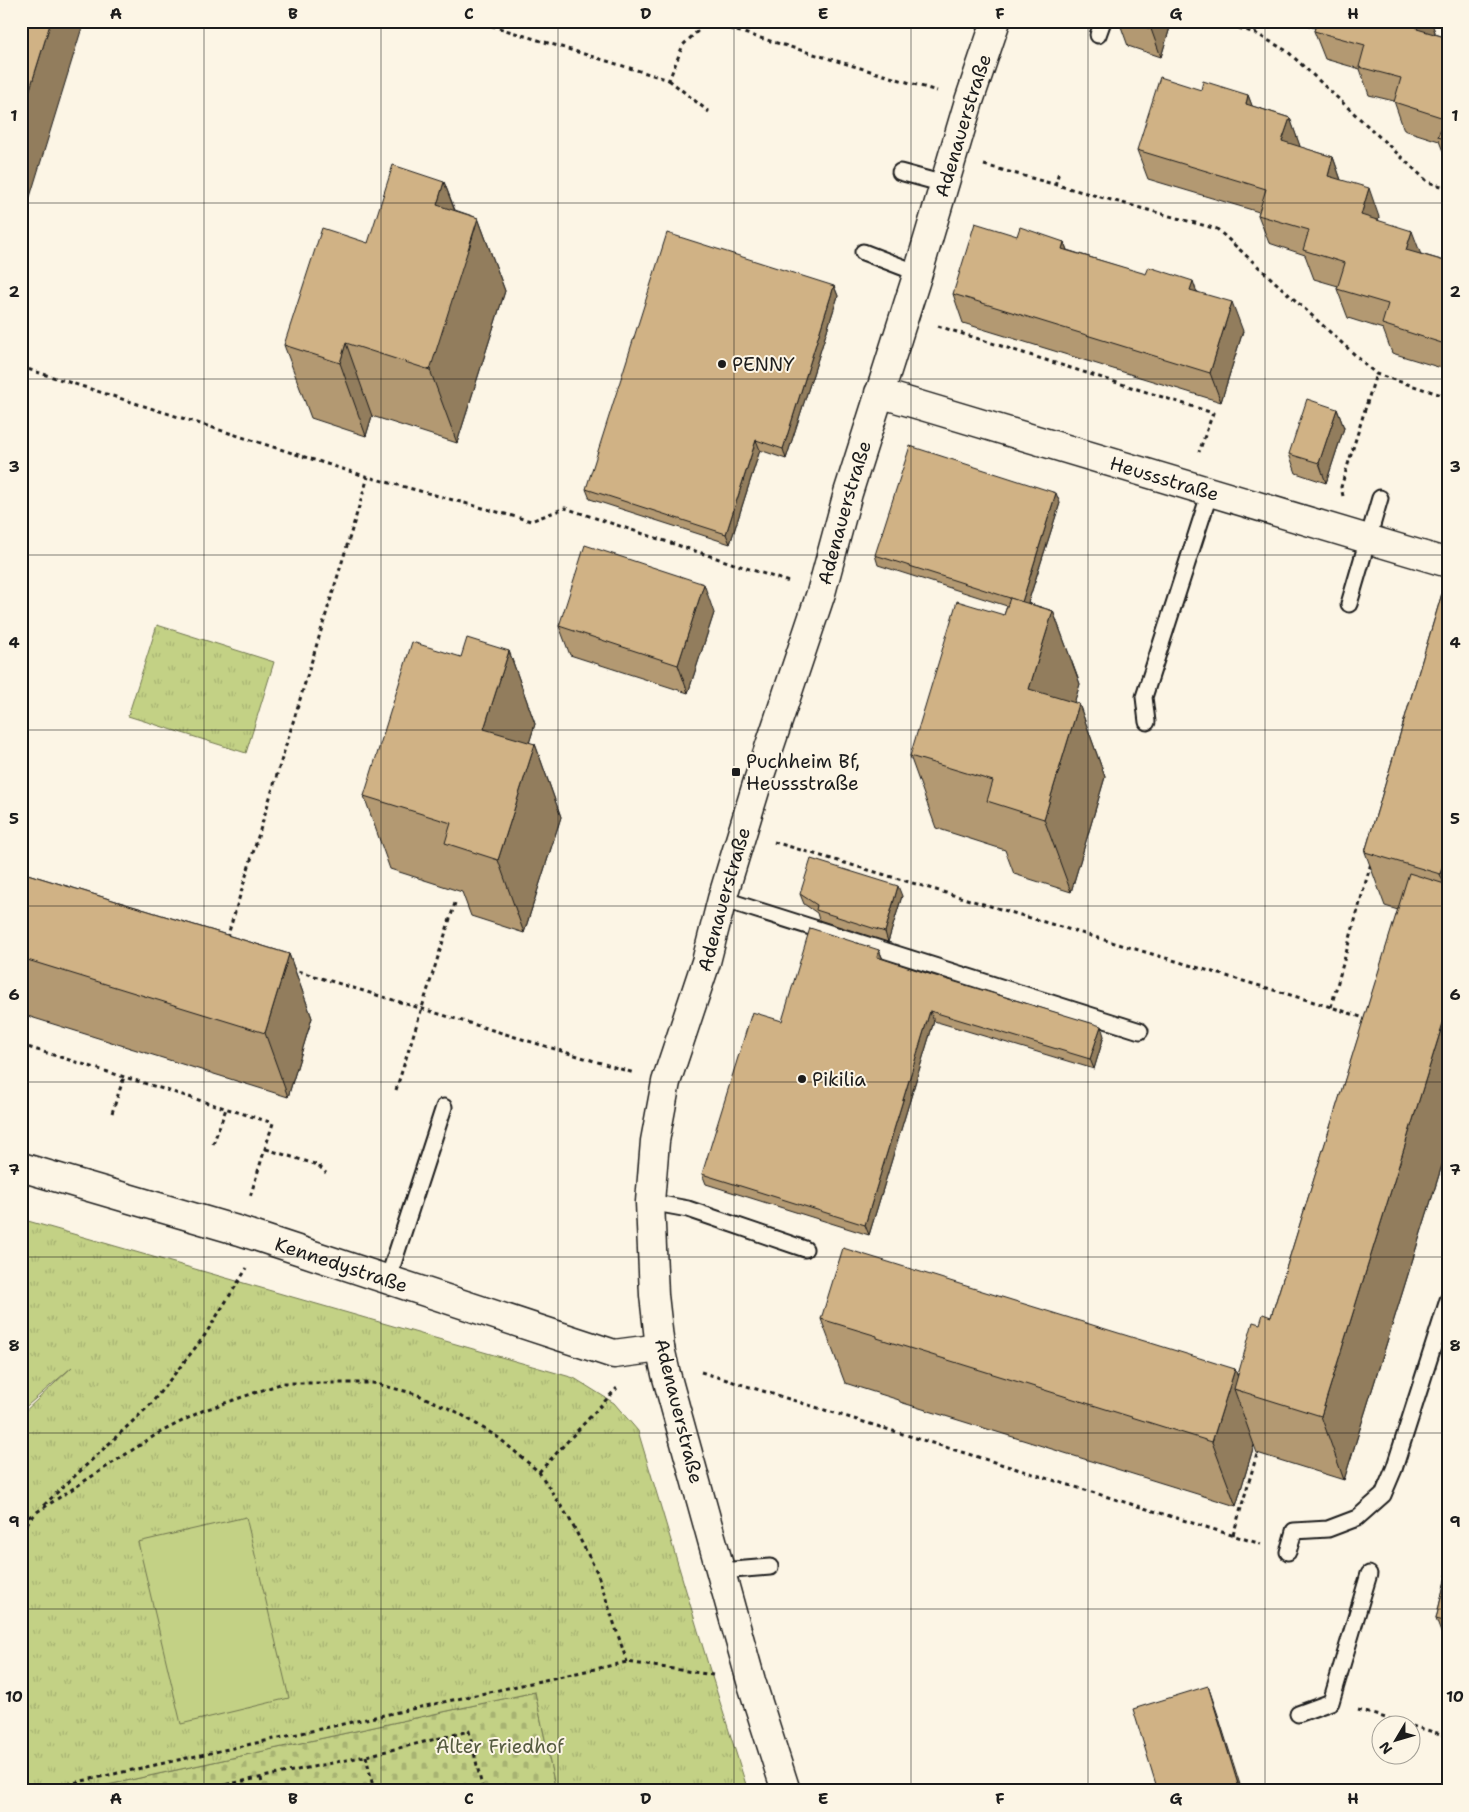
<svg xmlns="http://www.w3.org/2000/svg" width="1469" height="1812" viewBox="0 0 1469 1812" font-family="'Shantell Sans',sans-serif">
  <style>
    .cemetery { fill: url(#cemetery-stones); stroke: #707650 }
    .park { fill: url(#park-tufts); stroke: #707650 }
    .garden { fill: #c3d185; stroke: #707650 }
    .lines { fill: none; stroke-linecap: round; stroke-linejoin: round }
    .service-casing { stroke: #1c1c1c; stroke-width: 19 }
    .minor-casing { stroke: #1c1c1c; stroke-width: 31 }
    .path { stroke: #1c1c1c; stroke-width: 3; stroke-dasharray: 4 4; stroke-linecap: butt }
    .service { stroke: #fcf5e5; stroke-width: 15 }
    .minor { stroke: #fcf5e5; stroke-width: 28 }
    .wall { fill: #b39972; stroke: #1c1c1c }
    .shaded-wall { fill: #927d5d; stroke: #1c1c1c }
    .building { fill: #d0b285; stroke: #1c1c1c }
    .grid { fill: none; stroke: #1c1c1c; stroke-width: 1; stroke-opacity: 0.55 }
    .poi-dot { fill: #1c1c1c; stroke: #fcf5e5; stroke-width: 2 }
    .labels { text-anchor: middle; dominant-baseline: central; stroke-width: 4; stroke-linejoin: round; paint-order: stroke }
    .street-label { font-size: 19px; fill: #1c1c1c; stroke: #fcf5e5 }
    .poi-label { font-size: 19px; fill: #1c1c1c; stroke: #fcf5e5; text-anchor: start }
    .park-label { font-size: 19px; fill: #565b41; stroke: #fcf5e5 }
    .neatline { fill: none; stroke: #1c1c1c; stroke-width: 2 }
    .grid-label { font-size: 16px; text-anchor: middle; font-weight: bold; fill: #1c1c1c }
  </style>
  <defs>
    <pattern id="cemetery-stones" width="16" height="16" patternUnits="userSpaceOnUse" patternTransform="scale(1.25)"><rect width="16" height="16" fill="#c3d185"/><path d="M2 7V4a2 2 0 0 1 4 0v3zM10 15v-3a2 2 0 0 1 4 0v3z" fill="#a7b372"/></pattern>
    <pattern id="park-tufts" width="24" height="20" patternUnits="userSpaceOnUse" patternTransform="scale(1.25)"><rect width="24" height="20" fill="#c3d185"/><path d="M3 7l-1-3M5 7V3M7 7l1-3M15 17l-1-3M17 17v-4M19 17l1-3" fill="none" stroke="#a7b372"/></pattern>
  </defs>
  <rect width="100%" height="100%" fill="#fcf5e5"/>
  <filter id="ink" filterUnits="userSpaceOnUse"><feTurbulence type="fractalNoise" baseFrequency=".02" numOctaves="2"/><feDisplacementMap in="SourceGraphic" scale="10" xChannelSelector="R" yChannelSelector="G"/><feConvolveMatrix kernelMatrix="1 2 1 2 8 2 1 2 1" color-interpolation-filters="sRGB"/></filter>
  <g filter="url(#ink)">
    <path class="cemetery" d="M 535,1692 L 556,1791 L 80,1791 Z"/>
    <g class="park">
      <path d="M 157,625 L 274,662 L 246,753 L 128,716 Z"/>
      <path d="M 21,1219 L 574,1378 L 614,1403 L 638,1431 L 708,1664 L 748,1791 L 556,1791 L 535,1692 L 80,1791 L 21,1791 L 21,1415 L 72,1367 L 21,1411 Z"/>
    </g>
    <path class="garden" d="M 246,1517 L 289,1698 L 181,1724 L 138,1542 Z"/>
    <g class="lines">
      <defs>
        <g id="service">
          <path d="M 1098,35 L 1103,21"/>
          <path d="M 900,172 L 944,184"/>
          <path d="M 863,252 L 918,273"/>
          <path d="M 1349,604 L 1380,498"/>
          <path d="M 1147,722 L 1144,697 L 1210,492"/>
          <path d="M 722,899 L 1140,1031"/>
          <path d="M 650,1202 L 688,1209 L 805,1249"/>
          <path d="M 388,1279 L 444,1107"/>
          <path d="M 1288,1552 L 1294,1531 L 1328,1529 L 1357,1518 L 1383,1495 L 1394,1469 L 1448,1300"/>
          <path d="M 721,1571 L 770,1567"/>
          <path d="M 1298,1714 L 1331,1702 L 1369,1574"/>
        </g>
        <g id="minor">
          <path id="s1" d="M 879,393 L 1448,563"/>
          <path id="s2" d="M 21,1167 L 240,1231 L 614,1354 L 660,1348"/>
          <path id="s3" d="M 786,1791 L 751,1681 L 666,1374 L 660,1348 L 654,1295 L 650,1202 L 655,1141 L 666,1082 L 706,962 L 722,899 L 757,784 L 821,593 L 848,493 L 918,273 L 969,101 L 996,21"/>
        </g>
      </defs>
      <use href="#service" class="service-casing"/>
      <use href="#minor" class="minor-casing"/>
      <g class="path">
        <path d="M 476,21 L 669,80 L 683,45 L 707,22 L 937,91"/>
        <path d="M 1216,21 L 1255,33 L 1287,51 L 1428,182 L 1448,188"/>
        <path d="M 669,80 L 709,112"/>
        <path d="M 984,165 L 1217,229 L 1376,374 L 1448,397"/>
        <path d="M 1055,185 L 1059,172"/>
        <path d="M 938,326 L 1213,413 L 1199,452"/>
        <path d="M 21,367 L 368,477 L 531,521 L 565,508 L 789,582"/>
        <path d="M 1343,496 L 1341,487 L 1376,374"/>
        <path d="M 774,842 L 1331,1007 L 1367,1019"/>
        <path d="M 227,938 L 368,477"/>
        <path d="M 291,969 L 634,1073"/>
        <path d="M 1331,1007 L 1371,863"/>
        <path d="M 21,1045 L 273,1123 L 250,1197"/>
        <path d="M 396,1090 L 455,903"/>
        <path d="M 112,1113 L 124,1077"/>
        <path d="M 213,1144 L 226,1109"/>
        <path d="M 266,1149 L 318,1165 L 326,1173"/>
        <path d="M 701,1372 L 1261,1544"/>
        <path d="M 539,1472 L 617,1388"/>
        <path d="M 44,1505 L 150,1405 L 203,1338 L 247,1268"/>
        <path d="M 21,1521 L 34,1514"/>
        <path d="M 21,1530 L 37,1512 L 157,1434 L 202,1411 L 283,1383 L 373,1383 L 416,1394 L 457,1412 L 499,1438 L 539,1472 L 570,1520 L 597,1572 L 627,1662"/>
        <path d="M 1233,1535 L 1258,1451"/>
        <path d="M 1358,1710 L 1407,1724"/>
        <path d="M 1412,1726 L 1448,1736"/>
        <path d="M 366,1756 L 374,1791"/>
        <path d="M 261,1778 L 263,1791"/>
        <path d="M 36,1791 L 627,1662 L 713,1675"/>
        <path d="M 195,1791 L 366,1756 L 469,1731 L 483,1791"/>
      </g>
      <use href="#service" class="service"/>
      <use href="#minor" class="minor"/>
    </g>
    <g class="wall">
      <path d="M 1119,21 L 1172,21 L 1161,57 L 1128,46 Z"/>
      <path d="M 1295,21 L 1431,21 L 1435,32 L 1435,34 L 1448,38 L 1448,164 L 1439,141 L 1404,130 L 1394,101 L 1369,95 L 1360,69 L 1325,59 L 1314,31 L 1315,28 Z"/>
      <path d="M 1201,90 L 1248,95 L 1252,106 L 1290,118 L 1300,147 L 1333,157 L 1341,180 L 1379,217 L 1378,220 L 1421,254 L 1448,262 L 1448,370 L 1392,353 L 1383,329 L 1348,318 L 1337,289 L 1338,286 L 1314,279 L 1305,255 L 1269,243 L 1258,215 L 1259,212 L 1148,179 L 1137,150 Z"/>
      <path d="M 444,182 L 455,210 L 478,218 L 505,291 L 457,443 L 372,416 L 366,436 L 311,418 L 284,345 L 368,243 Z"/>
      <path d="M 1017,236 L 1064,242 L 1067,250 L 1197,291 L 1243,331 L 1221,402 L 963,323 L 953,294 Z"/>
      <path d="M 834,286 L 838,296 L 786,459 L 760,450 L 730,544 L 590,499 L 586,489 Z"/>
      <path d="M 1337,409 L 1344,428 L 1326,483 L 1296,473 L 1289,454 Z"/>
      <path d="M 1060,503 L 1028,603 L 1053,611 L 1080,684 L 1074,703 L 1079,704 L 1105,777 L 1071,892 L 1014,874 L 1005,850 L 936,828 L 910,756 L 1004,615 L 1007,606 L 878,565 L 875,555 Z"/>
      <path d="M 1446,580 L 1448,1146 L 1344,1480 L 1257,1453 L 1254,1445 L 1236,1506 L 900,1402 L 899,1400 L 845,1383 L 821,1319 L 1235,1369 L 1237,1376 L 1260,1324 L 1271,1317 L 1398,910 L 1385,906 L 1365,852 Z"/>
      <path d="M 714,613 L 688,693 L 570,655 L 559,626 Z"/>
      <path d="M 509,651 L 535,724 L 529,743 L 535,744 L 561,817 L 524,933 L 471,916 L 462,892 L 390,869 L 364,796 L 461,657 Z"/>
      <path d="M 21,872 L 289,954 L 312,1018 L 288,1097 L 21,1014 Z"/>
      <path d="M 800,894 L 902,896 L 888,942 L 819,920 L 817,913 L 804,904 Z"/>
      <path d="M 879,950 L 883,959 L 1104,1036 L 1094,1069 L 934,1021 L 869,1235 L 706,1184 L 702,1174 L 782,1021 Z"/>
      <path d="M 1448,1568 L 1448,1651 L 1436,1619 Z"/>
    </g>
    <g class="shaded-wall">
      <path d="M 51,21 L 84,21 L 22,223 L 21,220 L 21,118 Z"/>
      <path d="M 1153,21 L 1172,21 L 1161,57 L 1151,29 Z"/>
      <path d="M 1419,21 L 1431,21 L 1435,32 L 1427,57 L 1417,29 Z"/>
      <path d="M 1248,95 L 1259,124 L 1246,104 Z"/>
      <path d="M 1290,118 L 1300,146 L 1292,170 L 1282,141 Z"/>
      <path d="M 1333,157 L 1343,186 L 1328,176 Z"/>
      <path d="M 444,182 L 469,249 L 478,218 L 505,291 L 457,443 L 430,370 L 437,205 Z"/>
      <path d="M 1369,188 L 1379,217 L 1371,243 L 1361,215 Z"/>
      <path d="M 1412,231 L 1423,260 L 1406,250 Z"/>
      <path d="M 1064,242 L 1074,270 L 1062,249 Z"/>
      <path d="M 1193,281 L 1203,310 L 1190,290 Z"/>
      <path d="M 834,286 L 838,296 L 786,459 L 783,449 Z"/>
      <path d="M 1232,302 L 1243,331 L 1221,402 L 1210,373 Z"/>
      <path d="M 346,343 L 372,416 L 366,436 L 340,363 Z"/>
      <path d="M 1337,409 L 1344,428 L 1326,483 L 1319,463 Z"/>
      <path d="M 756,440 L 760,450 L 730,544 L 726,534 Z"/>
      <path d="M 1056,493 L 1060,503 L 1025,612 L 1022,602 Z"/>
      <path d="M 704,584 L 714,613 L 688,693 L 678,665 Z"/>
      <path d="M 1053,611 L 1080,684 L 1056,762 L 1029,689 Z"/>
      <path d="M 509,651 L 535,724 L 511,802 L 484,729 Z"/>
      <path d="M 1079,704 L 1105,777 L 1071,892 L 1044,819 Z"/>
      <path d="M 535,744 L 561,817 L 524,933 L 498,860 Z"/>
      <path d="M 1448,849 L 1448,894 L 1440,874 Z"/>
      <path d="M 898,886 L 902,896 L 888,942 L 885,932 Z"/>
      <path d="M 879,950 L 883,960 L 877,957 Z"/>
      <path d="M 289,954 L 312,1018 L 288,1097 L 265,1033 Z"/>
      <path d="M 1448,1007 L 1448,1146 L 1344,1480 L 1321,1416 Z"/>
      <path d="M 930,1011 L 934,1021 L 869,1235 L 865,1225 Z"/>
      <path d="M 1101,1026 L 1104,1036 L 1094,1069 L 1090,1059 Z"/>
      <path d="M 1235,1369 L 1243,1392 L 1234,1389 L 1254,1445 L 1236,1506 L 1212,1442 Z"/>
      <path d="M 1208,1686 L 1218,1715 L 1242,1791 L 1240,1791 Z"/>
    </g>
    <g class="building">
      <path d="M 21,21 L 51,21 L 21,118 Z"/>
      <path d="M 1127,21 L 1153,21 L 1151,29 Z"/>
      <path d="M 1317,21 L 1419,21 L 1417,29 L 1448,38 L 1448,140 L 1438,137 L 1444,118 L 1394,102 L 1401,78 L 1359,67 L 1365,45 L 1314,31 Z"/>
      <path d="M 1160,77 L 1201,90 L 1203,81 L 1248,95 L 1246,104 L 1290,118 L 1282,141 L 1333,157 L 1328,176 L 1369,188 L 1361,215 L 1412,231 L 1406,250 L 1448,262 L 1448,345 L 1382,324 L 1388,304 L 1337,289 L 1345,263 L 1303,250 L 1309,230 L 1258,215 L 1266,189 L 1137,150 Z"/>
      <path d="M 393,165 L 444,182 L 437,205 L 478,218 L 430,370 L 346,343 L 340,363 L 284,345 L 322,228 L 368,243 Z"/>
      <path d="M 975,223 L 1017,236 L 1020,227 L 1064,242 L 1062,249 L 1146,274 L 1149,267 L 1193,281 L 1190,290 L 1232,302 L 1210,373 L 953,294 Z"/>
      <path d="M 667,233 L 834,286 L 783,449 L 756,440 L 726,534 L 586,489 Z"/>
      <path d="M 1307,399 L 1337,409 L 1319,463 L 1289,454 Z"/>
      <path d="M 910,446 L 1056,493 L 1022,602 L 1010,598 L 875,555 Z"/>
      <path d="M 585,545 L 704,584 L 678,665 L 559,626 Z"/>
      <path d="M 1446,580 L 1448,580 L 1448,849 L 1440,874 L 1365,852 Z"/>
      <path d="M 1010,598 L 1053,611 L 1029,689 L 1079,704 L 1044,819 L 987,801 L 993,781 L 910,756 L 957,601 L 1004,615 Z"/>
      <path d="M 467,638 L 509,651 L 484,729 L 535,744 L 498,860 L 445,843 L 451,823 L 364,796 L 412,642 L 461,657 Z"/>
      <path d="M 811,859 L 898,886 L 885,932 L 816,910 L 817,905 L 800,894 Z"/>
      <path d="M 21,872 L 289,954 L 265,1033 L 21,958 Z"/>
      <path d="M 1409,873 L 1448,885 L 1448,1007 L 1321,1416 L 1234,1389 L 1253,1322 L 1260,1324 L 1263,1314 L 1271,1317 Z"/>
      <path d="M 810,928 L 879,950 L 877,957 L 929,974 L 1101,1026 L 1090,1059 L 930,1011 L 865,1225 L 702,1174 L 752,1012 L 782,1021 Z"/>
      <path d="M 843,1248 L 1235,1369 L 1212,1442 L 877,1338 L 877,1336 L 821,1319 Z"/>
      <path d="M 1448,1568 L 1448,1622 L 1436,1619 Z"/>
      <path d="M 1208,1686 L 1240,1791 L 1158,1791 L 1133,1709 Z"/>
    </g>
  </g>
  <path class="grid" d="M 204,21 L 204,1791M 381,21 L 381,1791M 558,21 L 558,1791M 734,21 L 734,1791M 911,21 L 911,1791M 1088,21 L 1088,1791M 1265,21 L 1265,1791M 21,203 L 1448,203M 21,379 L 1448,379M 21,555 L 1448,555M 21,730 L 1448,730M 21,906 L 1448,906M 21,1082 L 1448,1082M 21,1257 L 1448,1257M 21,1433 L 1448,1433M 21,1609 L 1448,1609"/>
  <g class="poi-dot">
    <circle cx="722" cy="364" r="5"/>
    <rect x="731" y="767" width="10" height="10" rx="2.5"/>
    <circle cx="802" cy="1079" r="5"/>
  </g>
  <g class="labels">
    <g class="street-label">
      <text stroke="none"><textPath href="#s3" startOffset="1730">Adenauerstraße</textPath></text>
      <text stroke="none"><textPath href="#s1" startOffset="298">Heussstraße</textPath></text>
      <text stroke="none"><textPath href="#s3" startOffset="1325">Adenauerstraße</textPath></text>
      <text stroke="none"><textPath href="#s3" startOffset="920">Adenauerstraße</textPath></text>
      <text stroke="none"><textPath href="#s2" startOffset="335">Kennedystraße</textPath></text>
      <text transform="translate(679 1411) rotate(76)">Adenauerstraße</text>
    </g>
    <g class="poi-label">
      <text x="732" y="364">PENNY</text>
      <text x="746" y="761">Puchheim Bf,<tspan x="746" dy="22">Heussstraße</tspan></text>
      <text x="812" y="1079">Pikilia</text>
    </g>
    <g class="park-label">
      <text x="500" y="1746">Alter Friedhof</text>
    </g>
  </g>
  <rect width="1469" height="1812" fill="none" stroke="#fcf5e5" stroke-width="55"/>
  <g transform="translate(1396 1740) rotate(232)"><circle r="24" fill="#fcf5e5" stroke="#a29e95"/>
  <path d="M0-4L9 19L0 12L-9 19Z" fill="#1c1c1c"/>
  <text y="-8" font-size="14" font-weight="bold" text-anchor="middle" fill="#1c1c1c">N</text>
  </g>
  <rect x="28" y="28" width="1414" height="1756" class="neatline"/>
  <g class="grid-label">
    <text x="116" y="19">A</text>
    <text x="293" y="19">B</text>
    <text x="469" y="19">C</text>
    <text x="646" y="19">D</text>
    <text x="823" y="19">E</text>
    <text x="1000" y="19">F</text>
    <text x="1176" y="19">G</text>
    <text x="1353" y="19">H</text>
    <text x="14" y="121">1</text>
    <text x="1455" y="121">1</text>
    <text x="14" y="297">2</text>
    <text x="1455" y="297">2</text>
    <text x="14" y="472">3</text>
    <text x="1455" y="472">3</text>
    <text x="14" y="648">4</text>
    <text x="1455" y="648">4</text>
    <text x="14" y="824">5</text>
    <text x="1455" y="824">5</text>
    <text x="14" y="1000">6</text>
    <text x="1455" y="1000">6</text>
    <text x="14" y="1175">7</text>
    <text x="1455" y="1175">7</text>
    <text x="14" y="1351">8</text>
    <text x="1455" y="1351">8</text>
    <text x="14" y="1527">9</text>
    <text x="1455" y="1527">9</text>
    <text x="14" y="1702">10</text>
    <text x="1455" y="1702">10</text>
    <text x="116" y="1804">A</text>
    <text x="293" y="1804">B</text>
    <text x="469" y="1804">C</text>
    <text x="646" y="1804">D</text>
    <text x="823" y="1804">E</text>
    <text x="1000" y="1804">F</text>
    <text x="1176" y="1804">G</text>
    <text x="1353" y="1804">H</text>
  </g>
</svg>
